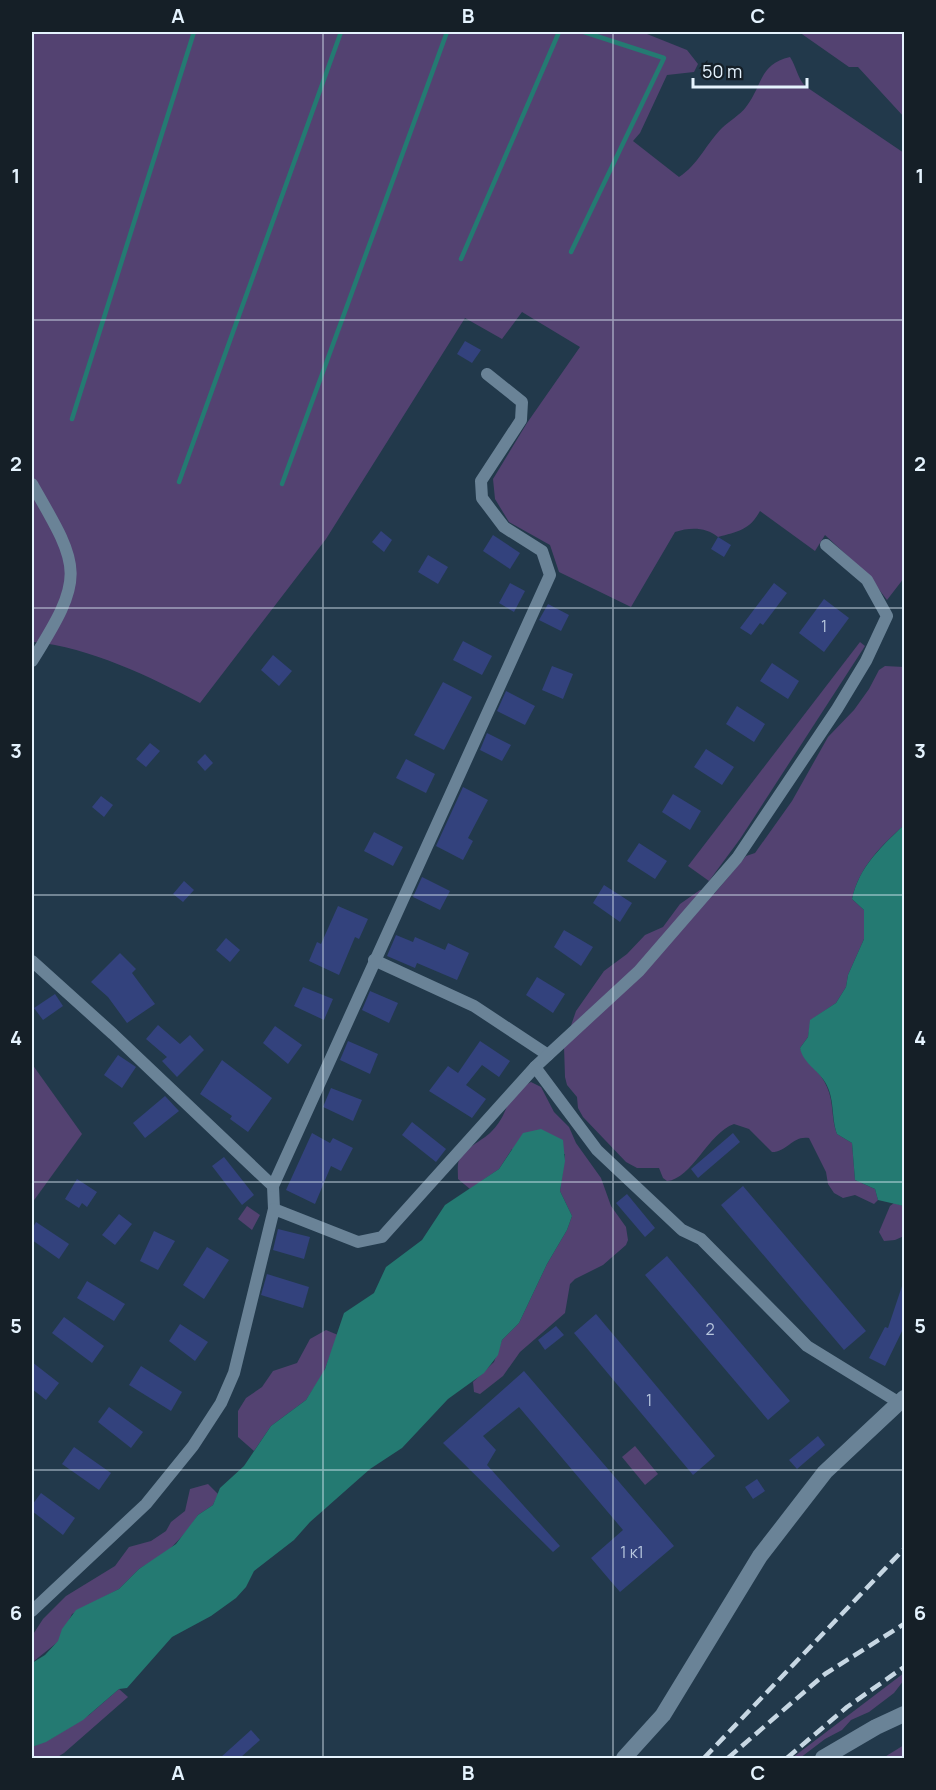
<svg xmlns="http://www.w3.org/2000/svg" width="936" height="1790" viewBox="0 0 936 1790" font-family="Manrope,sans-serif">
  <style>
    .green { fill: #534271 }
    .water { fill: #247a72 }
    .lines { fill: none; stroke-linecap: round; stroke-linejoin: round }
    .stream { stroke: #247a72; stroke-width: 4.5 }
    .building { fill: #33427d }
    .minor { stroke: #6a8397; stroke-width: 12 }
    .tertiary { stroke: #6a8397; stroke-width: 16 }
    .secondary { stroke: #6a8397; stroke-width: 16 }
    .rail { stroke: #c7d7e3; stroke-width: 4.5; stroke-dasharray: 12 6; stroke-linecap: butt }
    .grid { fill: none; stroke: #e5f3fe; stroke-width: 1.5; stroke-opacity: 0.55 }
    .labels { text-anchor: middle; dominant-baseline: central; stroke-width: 4.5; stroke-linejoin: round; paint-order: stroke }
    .number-label { font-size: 16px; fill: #b8c7de }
    .neatline { fill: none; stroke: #e5f3fe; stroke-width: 2 }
    .grid-label { font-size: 20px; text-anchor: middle; font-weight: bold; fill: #e5f3fe }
  </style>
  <rect width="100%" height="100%" fill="#22394b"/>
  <g class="green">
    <path d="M 32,32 L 642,32 L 687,50 L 698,64 L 694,72 L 667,75 L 640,133 L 633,141 L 679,177 C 698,165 706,144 722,128 C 729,121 740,115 746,107 C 763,85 759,64 790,57 C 797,68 797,77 805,86 L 904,153 L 904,578 L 887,600 L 868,575 L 825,535 L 815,551 L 760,511 C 750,530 737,532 718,537 C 706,527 690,527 675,532 L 631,607 L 559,572 L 550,545 L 509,522 L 495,499 L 493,479 L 527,423 L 580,347 L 522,312 L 502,339 L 465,318 L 326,539 L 200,703 C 151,677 89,647 34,642 L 32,646 Z"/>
    <path d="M 799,32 L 904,32 L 904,117 L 858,67 L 849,67 Z"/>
    <path d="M 860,642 L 865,646 L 740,839 L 709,881 L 688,866 Z"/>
    <path d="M 885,666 L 904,667 L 904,825 C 881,846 859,867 852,899 L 864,910 L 864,939 L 848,975 L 846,987 L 836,1003 L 811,1020 L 808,1037 L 800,1048 C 806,1064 821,1071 827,1087 C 834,1102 831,1119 837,1134 L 852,1143 L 855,1180 L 875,1189 L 878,1200 L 874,1204 L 855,1195 L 843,1198 L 834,1193 L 828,1184 L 826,1172 L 809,1138 C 793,1135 787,1152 772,1152 L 749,1129 L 734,1124 C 708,1133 692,1179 667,1181 L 663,1178 L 659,1168 L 637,1168 L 626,1162 L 583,1117 L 578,1108 L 577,1097 L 567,1085 L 565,1077 L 564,1046 L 576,1011 L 604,971 L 627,954 L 645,935 L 663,927 L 680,904 L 700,890 L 714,894 L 746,856 L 755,853 L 792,801 L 828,737 L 854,710 L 869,689 L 879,670 Z"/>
    <path d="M 32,1064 L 82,1134 L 32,1203 Z"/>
    <path d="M 531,1082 L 541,1087 L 554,1112 L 569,1127 L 576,1143 L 601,1178 L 611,1206 L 626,1227 L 628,1240 L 626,1245 L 603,1265 L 575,1279 L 570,1284 L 565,1313 L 520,1352 L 503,1376 L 480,1394 L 474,1392 L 473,1382 L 494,1362 L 502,1340 L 519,1323 L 547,1264 L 567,1230 L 572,1216 L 560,1191 L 565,1154 L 512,1149 L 499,1169 L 470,1189 L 458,1179 C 458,1173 457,1165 459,1160 C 464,1148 482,1141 491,1132 C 511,1113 502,1097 531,1082 Z"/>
    <path d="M 894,1203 L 904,1206 L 904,1236 L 895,1240 L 884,1241 L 879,1232 L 890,1206 Z"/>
    <path d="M 247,1206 L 260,1215 L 252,1230 L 238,1219 Z"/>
    <path d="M 326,1330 L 338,1335 L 323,1374 L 306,1400 L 271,1426 L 254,1451 L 238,1437 L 238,1411 L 246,1398 L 262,1387 L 273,1371 L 297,1363 L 310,1339 Z"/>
    <path d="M 635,1446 L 658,1474 L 645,1485 L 622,1457 Z"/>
    <path d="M 208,1484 L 218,1494 L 213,1505 L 198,1515 L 188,1530 L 168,1551 L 139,1569 L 119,1589 L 72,1614 L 59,1641 L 34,1661 L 32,1660 L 32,1636 L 43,1619 L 66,1596 L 115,1566 L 129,1547 L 151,1541 L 166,1531 L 171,1522 L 185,1511 L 190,1489 Z"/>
    <path d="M 904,1673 L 904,1680 L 894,1693 L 869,1712 L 851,1720 L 842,1730 L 825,1739 L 800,1758 L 792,1758 Z"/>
    <path d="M 119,1689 L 128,1697 L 64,1753 L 56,1758 L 32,1758 L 32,1747 L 52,1738 L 89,1715 Z"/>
    <path d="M 904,1745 L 904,1758 L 883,1758 Z"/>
  </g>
  <g class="water">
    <path d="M 904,825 L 904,1206 L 878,1200 L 875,1189 L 855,1180 L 852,1143 L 837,1134 C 831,1117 835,1098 825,1082 C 818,1070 803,1063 800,1048 L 808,1037 L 810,1020 L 836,1003 L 846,987 L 848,975 L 864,939 L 864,910 L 852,899 C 859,867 881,847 904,825 Z"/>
    <path d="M 541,1129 L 563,1140 L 565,1161 L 560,1191 L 572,1216 L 567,1230 L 547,1264 L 519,1323 L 502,1340 L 498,1355 L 484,1373 L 448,1399 L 402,1448 L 370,1469 L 310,1522 L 294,1540 L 254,1571 L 246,1587 L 236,1598 L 211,1616 L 172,1637 L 127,1688 L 119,1689 L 83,1720 L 46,1742 L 32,1747 L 32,1663 L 45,1655 L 58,1641 L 62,1629 L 76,1610 L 119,1589 L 139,1569 L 176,1544 L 198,1515 L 213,1505 L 220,1488 L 244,1466 L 271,1426 L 306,1400 L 325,1369 L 344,1313 L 374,1293 L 386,1267 L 422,1240 L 445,1205 L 499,1169 L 523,1133 Z"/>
  </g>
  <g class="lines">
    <g class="stream">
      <path d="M 571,252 L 664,58 L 584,32"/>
      <path d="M 461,259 L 559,32"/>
      <path d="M 72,419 L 194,32"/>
      <path d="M 179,482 L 341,32"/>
      <path d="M 282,484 L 447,32"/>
    </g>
  </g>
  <g class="building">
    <path d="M 465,341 L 481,350 L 472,363 L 457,354 Z"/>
    <path d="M 381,531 L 392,540 L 384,552 L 372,542 Z"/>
    <path d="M 493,535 L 520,553 L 510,569 L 483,551 Z"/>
    <path d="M 718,537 L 731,545 L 724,557 L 711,549 Z"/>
    <path d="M 428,555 L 448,567 L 438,584 L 418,572 Z"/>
    <path d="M 510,583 L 525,591 L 514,612 L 499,603 Z"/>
    <path d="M 774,583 L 787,593 L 763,625 L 760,623 L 751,635 L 740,628 Z"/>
    <path d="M 824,599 L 849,618 L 824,652 L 799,633 Z"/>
    <path d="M 548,604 L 569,615 L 561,631 L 539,620 Z"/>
    <path d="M 463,641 L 492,656 L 482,675 L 453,660 Z"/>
    <path d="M 273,655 L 292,671 L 279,686 L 261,670 Z"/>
    <path d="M 772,663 L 799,681 L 788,699 L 760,681 Z"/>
    <path d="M 552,666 L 573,674 L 563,699 L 542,690 Z"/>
    <path d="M 443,682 L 472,697 L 444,750 L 414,735 Z"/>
    <path d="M 506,691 L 535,706 L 525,725 L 497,711 Z"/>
    <path d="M 737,706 L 765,724 L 754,742 L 726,724 Z"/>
    <path d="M 487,733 L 511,745 L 502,761 L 480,750 Z"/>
    <path d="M 150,743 L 160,751 L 146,767 L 136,759 Z"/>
    <path d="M 706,749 L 734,767 L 722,785 L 694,767 Z"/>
    <path d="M 205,754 L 213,763 L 205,771 L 197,762 Z"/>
    <path d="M 406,759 L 435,774 L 426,793 L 396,778 Z"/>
    <path d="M 463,787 L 488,800 L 468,838 L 473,841 L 463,860 L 436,846 Z"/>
    <path d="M 673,794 L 701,811 L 690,830 L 662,812 Z"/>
    <path d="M 101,796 L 113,805 L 104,817 L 92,807 Z"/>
    <path d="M 374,832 L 403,847 L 393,866 L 364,851 Z"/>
    <path d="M 639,843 L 667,861 L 655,879 L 627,861 Z"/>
    <path d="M 422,877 L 450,891 L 440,910 L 413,897 Z"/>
    <path d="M 184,881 L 194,890 L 183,902 L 173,894 Z"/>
    <path d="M 604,885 L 632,903 L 620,922 L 593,903 Z"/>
    <path d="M 338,906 L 368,919 L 359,939 L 355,937 L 339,975 L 309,961 L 317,942 L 321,944 Z"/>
    <path d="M 564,930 L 593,947 L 581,966 L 554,947 Z"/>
    <path d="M 396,935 L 413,942 L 415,937 L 445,950 L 448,943 L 469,953 L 457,980 L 417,963 L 415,968 L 387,956 Z"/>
    <path d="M 226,938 L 240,950 L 230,962 L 216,950 Z"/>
    <path d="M 120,953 L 136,969 L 132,973 L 155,1004 L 127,1023 L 108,997 L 91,982 Z"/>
    <path d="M 537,977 L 565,994 L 553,1013 L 526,995 Z"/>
    <path d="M 303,987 L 333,999 L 324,1020 L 294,1006 Z"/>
    <path d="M 370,991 L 398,1003 L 389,1023 L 362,1010 Z"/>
    <path d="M 55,994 L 63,1006 L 43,1020 L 34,1008 Z"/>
    <path d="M 158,1025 L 180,1044 L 190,1035 L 204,1050 L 177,1077 L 162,1061 L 167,1057 L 146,1039 Z"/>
    <path d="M 275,1026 L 302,1045 L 288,1064 L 263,1043 Z"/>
    <path d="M 348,1041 L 378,1054 L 370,1074 L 340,1060 Z"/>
    <path d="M 480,1041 L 510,1061 L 499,1077 L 482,1065 L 466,1085 L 486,1099 L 472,1118 L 429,1091 L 448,1066 L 458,1073 Z"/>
    <path d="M 118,1055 L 136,1067 L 122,1088 L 104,1075 Z"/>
    <path d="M 222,1060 L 272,1098 L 248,1132 L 230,1119 L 232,1116 L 200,1094 Z"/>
    <path d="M 331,1088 L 362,1100 L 353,1121 L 323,1107 Z"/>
    <path d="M 165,1096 L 179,1111 L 145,1138 L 133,1123 Z"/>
    <path d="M 412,1122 L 446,1149 L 436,1162 L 402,1135 Z"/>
    <path d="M 312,1133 L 330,1143 L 333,1138 L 353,1148 L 341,1171 L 331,1166 L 315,1204 L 286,1190 Z"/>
    <path d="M 733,1133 L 740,1142 L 698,1178 L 691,1169 Z"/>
    <path d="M 224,1157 L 254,1195 L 242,1205 L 212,1166 Z"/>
    <path d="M 77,1179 L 97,1192 L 87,1207 L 82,1203 L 79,1208 L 65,1199 Z"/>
    <path d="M 743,1186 L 866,1331 L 844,1350 L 721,1205 Z"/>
    <path d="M 627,1194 L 655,1228 L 645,1237 L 616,1203 Z"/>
    <path d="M 119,1214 L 132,1224 L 115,1245 L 102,1235 Z"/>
    <path d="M 36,1222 L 69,1244 L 59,1259 L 32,1240 L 32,1229 Z"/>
    <path d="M 278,1229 L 310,1237 L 304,1259 L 273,1250 Z"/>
    <path d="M 154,1231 L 175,1241 L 158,1270 L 140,1261 Z"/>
    <path d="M 207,1247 L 229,1260 L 204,1299 L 183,1285 Z"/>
    <path d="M 667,1256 L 790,1401 L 768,1420 L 645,1275 Z"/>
    <path d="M 267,1274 L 309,1287 L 303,1308 L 261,1295 Z"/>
    <path d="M 87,1281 L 125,1304 L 114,1321 L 77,1298 Z"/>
    <path d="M 902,1286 L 904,1287 L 904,1327 L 885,1366 L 869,1358 L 885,1327 L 888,1328 Z"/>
    <path d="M 596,1314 L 715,1456 L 693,1475 L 574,1333 Z"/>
    <path d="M 64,1317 L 104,1346 L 92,1363 L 52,1333 Z"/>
    <path d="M 180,1324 L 208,1342 L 195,1361 L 169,1341 Z"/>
    <path d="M 556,1326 L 564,1335 L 545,1350 L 538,1340 Z"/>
    <path d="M 32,1362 L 59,1383 L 46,1400 L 32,1389 Z"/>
    <path d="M 141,1366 L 182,1392 L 171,1411 L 129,1385 Z"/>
    <path d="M 524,1371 L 674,1546 L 620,1592 L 591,1558 L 623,1530 L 519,1407 L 483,1436 L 496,1450 L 487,1465 L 560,1546 L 553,1552 L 443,1443 Z"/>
    <path d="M 109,1407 L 143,1432 L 131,1448 L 98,1422 Z"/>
    <path d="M 818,1436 L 825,1445 L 797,1469 L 789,1460 Z"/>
    <path d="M 74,1447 L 111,1473 L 99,1490 L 62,1464 Z"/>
    <path d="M 757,1479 L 765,1491 L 753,1499 L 745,1487 Z"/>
    <path d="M 41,1493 L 75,1518 L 63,1535 L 32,1511 L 32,1505 Z"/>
    <path d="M 251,1730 L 260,1740 L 240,1758 L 220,1758 Z"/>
  </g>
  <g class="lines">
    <g class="minor">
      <path d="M 32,484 C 81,569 86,575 32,661"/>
      <path d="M 374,960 L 474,1006 L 548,1055"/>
      <path d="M 32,961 L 113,1034 L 273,1186 L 274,1209"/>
      <path d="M 535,1067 L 639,971 L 737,858 L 837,709 L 866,661 L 887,616 L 867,580 L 826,545"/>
      <path d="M 273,1186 L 550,575 L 542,551 L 504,527 L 482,498 L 481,481 L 521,420 L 522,402 L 487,374"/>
      <path d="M 32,1611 L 146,1504 L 193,1446 L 221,1403 L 234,1373 L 274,1209 L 358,1242 L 382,1237 L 535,1067 L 597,1150 L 682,1230 L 701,1239 L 807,1346 L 898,1402"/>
    </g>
    <path class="tertiary" d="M 624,1758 L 663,1715 L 760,1556 L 825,1472 L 904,1398"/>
    <path class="secondary" d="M 823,1758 L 876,1727 L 904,1714"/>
    <g class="rail">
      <path d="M 704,1758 L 904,1549"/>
      <path d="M 728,1758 L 825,1674 L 904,1624"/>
      <path d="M 787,1758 L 847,1707 L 904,1667"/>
    </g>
  </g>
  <path class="grid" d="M 323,32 L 323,1758M 613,32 L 613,1758M 32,320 L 904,320M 32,608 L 904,608M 32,895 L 904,895M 32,1182 L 904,1182M 32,1470 L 904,1470"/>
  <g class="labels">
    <g class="number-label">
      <text x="824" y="626">1</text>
      <text x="710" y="1329">2</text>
      <text x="649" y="1400">1</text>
      <text x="632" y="1552">1 к1</text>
    </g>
  </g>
  <rect width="936" height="1790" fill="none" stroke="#151f27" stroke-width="66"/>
  <path d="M693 78v9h114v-9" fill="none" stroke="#e5f3fe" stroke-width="3"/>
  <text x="702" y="78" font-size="18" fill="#e5f3fe" stroke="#151f27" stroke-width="4.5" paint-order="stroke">50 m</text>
  <rect x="33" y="33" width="870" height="1724" class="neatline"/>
  <g class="grid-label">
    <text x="178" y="23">A</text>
    <text x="468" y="23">B</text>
    <text x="758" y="23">C</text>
    <text x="16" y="183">1</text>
    <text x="920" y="183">1</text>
    <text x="16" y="471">2</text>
    <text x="920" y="471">2</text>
    <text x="16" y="758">3</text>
    <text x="920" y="758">3</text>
    <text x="16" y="1045">4</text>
    <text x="920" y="1045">4</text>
    <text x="16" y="1333">5</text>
    <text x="920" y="1333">5</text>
    <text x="16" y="1620">6</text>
    <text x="920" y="1620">6</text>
    <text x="178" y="1780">A</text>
    <text x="468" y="1780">B</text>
    <text x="758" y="1780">C</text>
  </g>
</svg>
